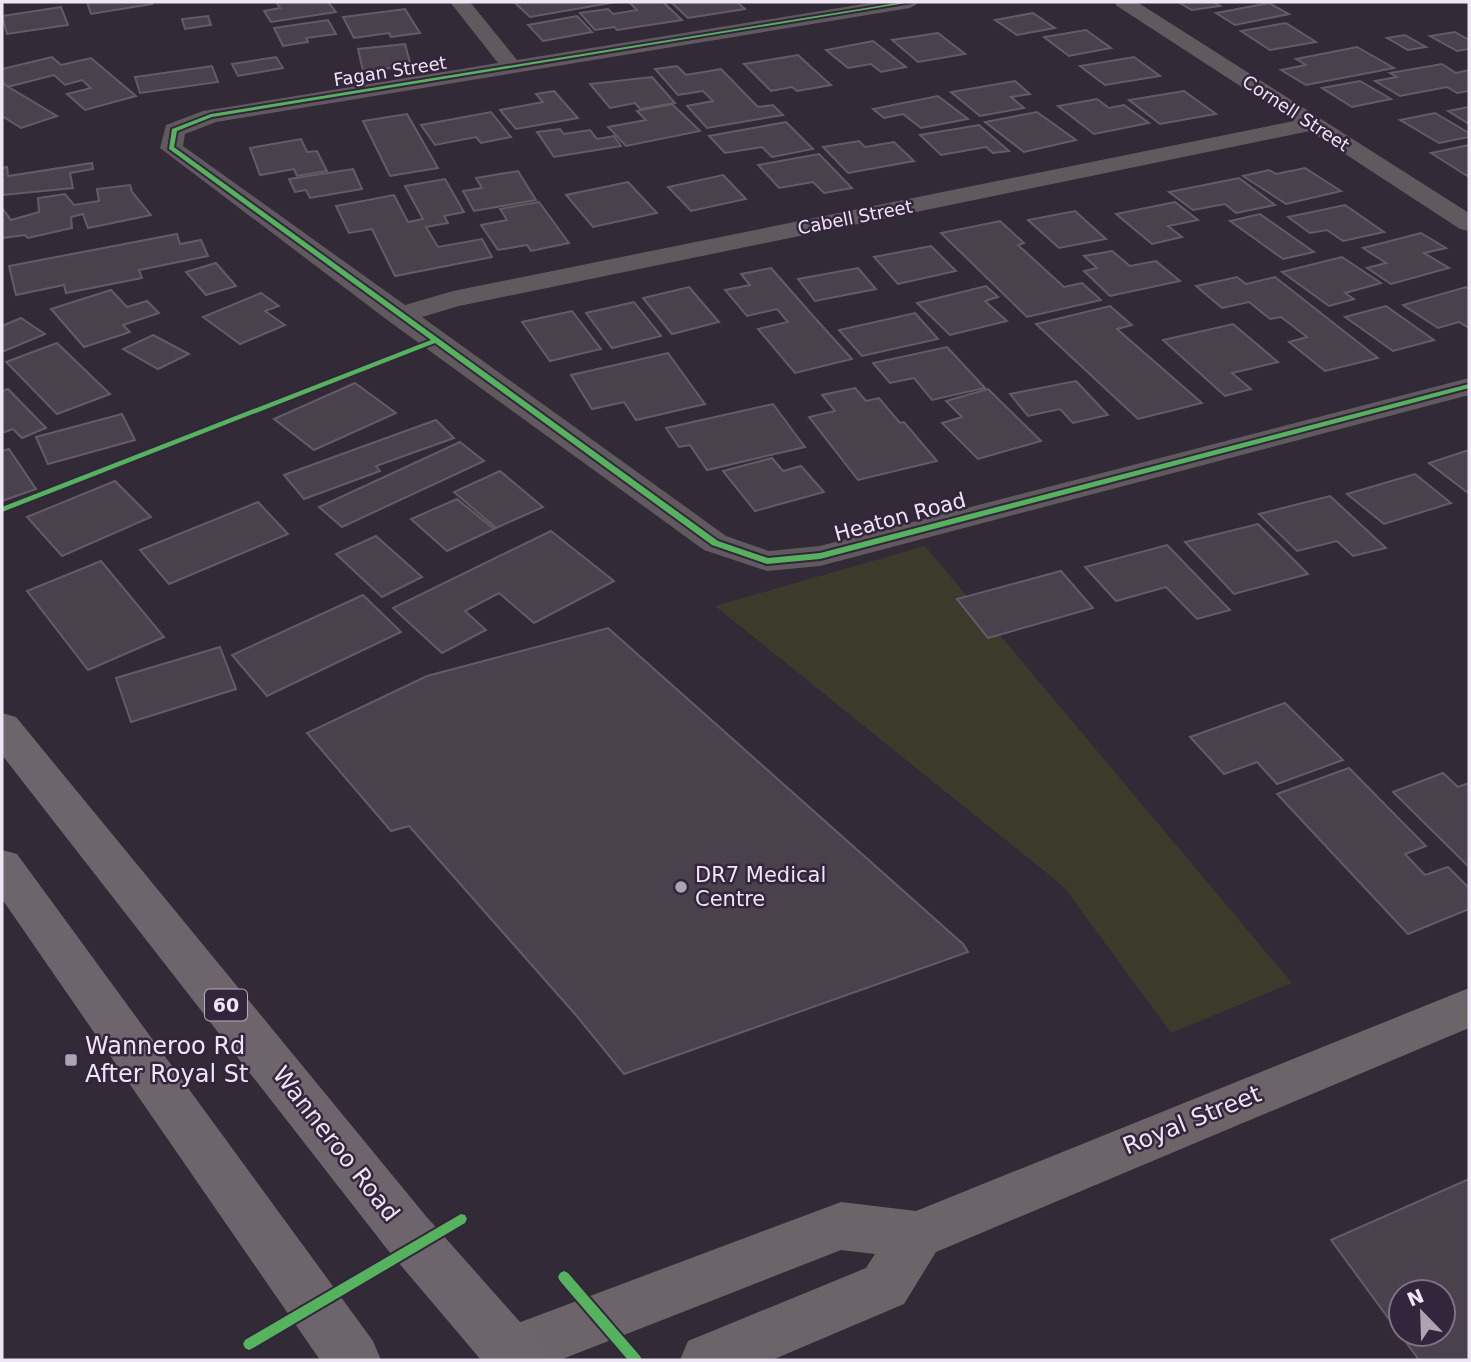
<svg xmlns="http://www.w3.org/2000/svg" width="1471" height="1362" viewBox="0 0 1471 1362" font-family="'DejaVu Sans',sans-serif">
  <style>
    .green { fill: #3b3a2b }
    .building { fill: #49414c; stroke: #635b66; stroke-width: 2; fill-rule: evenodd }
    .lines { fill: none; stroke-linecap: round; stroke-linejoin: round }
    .minor { fill: #605a5e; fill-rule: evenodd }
    .secondary { fill: #6c6469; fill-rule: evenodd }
    .trunk { fill: #6e656c; fill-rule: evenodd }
    .cycleway-casing { stroke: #33253c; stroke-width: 4 }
    .cycleway { fill: #56b35d; fill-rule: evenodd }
    .poi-dot { fill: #ada4b2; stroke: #33253c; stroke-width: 2.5 }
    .labels { text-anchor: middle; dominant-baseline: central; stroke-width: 5; stroke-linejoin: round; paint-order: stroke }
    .far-street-label { font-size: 18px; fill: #efe5f5; stroke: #33253c }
    .shield { fill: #33253c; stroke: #b7abbe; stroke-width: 2 }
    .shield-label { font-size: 19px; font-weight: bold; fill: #efe5f5 }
    .street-label { font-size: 21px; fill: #efe5f5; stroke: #33253c }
    .poi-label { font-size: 21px; fill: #efe5f5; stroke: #33253c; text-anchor: start }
    .near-poi-label { font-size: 24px; fill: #efe5f5; stroke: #33253c; text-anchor: start }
    .near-street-label { font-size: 24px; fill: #efe5f5; stroke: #33253c }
  </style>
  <rect width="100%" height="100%" fill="#322a37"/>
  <path class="green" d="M 925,546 L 1292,983 L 1171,1033 L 1064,887 L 715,606 Z"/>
  <g class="building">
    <path d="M 87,2 L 151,2 L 152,4 L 91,14 Z"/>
    <path d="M 276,2 L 328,2 L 336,12 L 271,22 L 264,11 L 280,8 Z"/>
    <path d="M 514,2 L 616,2 L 530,17 Z"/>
    <path d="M 629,2 L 663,2 L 682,20 L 617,30 L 614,27 L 595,30 L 580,13 L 608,9 L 613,14 L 637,10 Z"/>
    <path d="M 671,2 L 737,2 L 745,9 L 688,18 Z"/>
    <path d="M 1178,2 L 1213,2 L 1220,6 L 1192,10 Z"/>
    <path d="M 1269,3 L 1289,14 L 1235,25 L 1216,13 Z"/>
    <path d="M 61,7 L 68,25 L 7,34 L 2,16 Z"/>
    <path d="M 405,9 L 420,33 L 391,37 L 389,33 L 354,38 L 343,17 Z"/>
    <path d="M 1033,13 L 1055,28 L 1017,35 L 995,20 Z"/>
    <path d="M 208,16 L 211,25 L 185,29 L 182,19 Z"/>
    <path d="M 577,16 L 592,32 L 543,41 L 528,25 Z"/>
    <path d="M 328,20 L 336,34 L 306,38 L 308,42 L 283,46 L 274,28 Z"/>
    <path d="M 1286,23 L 1316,42 L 1270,50 L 1241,31 Z"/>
    <path d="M 1086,30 L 1111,48 L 1069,56 L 1044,37 Z"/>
    <path d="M 1455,32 L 1469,40 L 1469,49 L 1457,51 L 1430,36 Z"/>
    <path d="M 938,33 L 965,54 L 918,62 L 892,40 Z"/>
    <path d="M 1405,35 L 1426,47 L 1408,50 L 1387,38 Z"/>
    <path d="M 873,41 L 906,67 L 881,72 L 871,64 L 848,68 L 826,50 Z"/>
    <path d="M 405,44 L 411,66 L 363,71 L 358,49 Z"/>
    <path d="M 1357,47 L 1394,68 L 1306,85 L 1281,70 L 1306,65 L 1296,59 Z"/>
    <path d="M 798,55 L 831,85 L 797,91 L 792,87 L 771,91 L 744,64 Z"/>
    <path d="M 52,57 L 61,65 L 91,58 L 136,96 L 85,110 L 67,94 L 91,88 L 82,80 L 65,85 L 54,75 L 7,87 L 2,81 L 2,69 Z"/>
    <path d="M 276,57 L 283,68 L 238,76 L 232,64 Z"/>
    <path d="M 1134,57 L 1160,76 L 1105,85 L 1080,66 Z"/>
    <path d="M 1442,64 L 1456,73 L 1469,70 L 1469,91 L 1457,93 L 1447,87 L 1400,96 L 1375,81 L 1397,77 L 1390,73 Z"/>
    <path d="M 212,66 L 218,82 L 140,93 L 135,77 Z"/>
    <path d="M 677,66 L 686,75 L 721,69 L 758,107 L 773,105 L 783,115 L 707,128 L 687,106 L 713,101 L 703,91 L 678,95 L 655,69 Z"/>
    <path d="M 652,77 L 675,103 L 640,109 L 635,103 L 610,108 L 590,84 Z"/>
    <path d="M 1015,81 L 1030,94 L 1011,97 L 1024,108 L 980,116 L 951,92 Z"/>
    <path d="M 1360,81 L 1391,99 L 1352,107 L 1322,88 Z"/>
    <path d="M 2,83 L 57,116 L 21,128 L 2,116 Z"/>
    <path d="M 554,91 L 578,118 L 516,129 L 500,110 L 543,102 L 536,94 Z"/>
    <path d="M 1184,91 L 1216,114 L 1160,124 L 1129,100 Z"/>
    <path d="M 938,96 L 968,119 L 921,128 L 903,114 L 884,118 L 873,109 Z"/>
    <path d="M 1097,99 L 1109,108 L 1124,105 L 1149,123 L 1094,134 L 1058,106 Z"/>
    <path d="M 672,104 L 700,131 L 626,146 L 608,127 L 646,120 L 637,111 Z"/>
    <path d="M 1469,107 L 1469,124 L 1448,111 Z"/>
    <path d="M 491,112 L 511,137 L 481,143 L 476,137 L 435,145 L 421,125 Z"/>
    <path d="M 1037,112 L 1076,140 L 1024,152 L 985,122 Z"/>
    <path d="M 1435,113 L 1469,133 L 1469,137 L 1439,143 L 1400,120 Z"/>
    <path d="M 407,114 L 438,168 L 390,176 L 363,121 Z"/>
    <path d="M 786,122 L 813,149 L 772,157 L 762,147 L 725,153 L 709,136 Z"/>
    <path d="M 979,125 L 1009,151 L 993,153 L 986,147 L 941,155 L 920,135 Z"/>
    <path d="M 560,129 L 564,134 L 590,130 L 597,139 L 614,136 L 621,146 L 554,157 L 537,132 Z"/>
    <path d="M 301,139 L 307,152 L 317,151 L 327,171 L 297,176 L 294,169 L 260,175 L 250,148 Z"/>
    <path d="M 859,141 L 865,147 L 894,142 L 914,161 L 848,173 L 823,147 Z"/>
    <path d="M 1469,145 L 1469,177 L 1431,153 Z"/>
    <path d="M 819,154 L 852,188 L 824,193 L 813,182 L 779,188 L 758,165 Z"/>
    <path d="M 92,163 L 93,169 L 70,173 L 73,188 L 3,195 L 2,168 L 7,167 L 8,176 Z"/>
    <path d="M 1305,168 L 1341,191 L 1286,204 L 1243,176 L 1269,170 L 1276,174 Z"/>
    <path d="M 353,169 L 362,189 L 310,198 L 306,190 L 295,192 L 289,179 Z"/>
    <path d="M 518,171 L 536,200 L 474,211 L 463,191 L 482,188 L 476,178 Z"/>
    <path d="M 723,175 L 746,199 L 691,211 L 668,187 Z"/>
    <path d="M 1239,178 L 1275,205 L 1236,213 L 1225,204 L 1193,210 L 1169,192 Z"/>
    <path d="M 445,179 L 464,212 L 444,216 L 448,223 L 426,227 L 438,247 L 482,239 L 492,257 L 395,276 L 372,229 L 349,233 L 336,206 L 394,195 L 408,222 L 423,219 L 405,186 Z"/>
    <path d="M 628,182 L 657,213 L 593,227 L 566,195 Z"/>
    <path d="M 130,185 L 132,192 L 151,215 L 88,228 L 83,214 L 71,217 L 72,228 L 28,238 L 25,235 L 2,238 L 2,208 L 11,220 L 39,212 L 38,198 L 65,194 L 74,205 L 99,201 L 97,189 Z"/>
    <path d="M 539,202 L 569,243 L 531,251 L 527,245 L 498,250 L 481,225 L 507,220 L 500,209 Z"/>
    <path d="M 1175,202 L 1198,220 L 1168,226 L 1182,237 L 1152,244 L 1116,214 Z"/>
    <path d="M 1345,205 L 1384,232 L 1343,241 L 1327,230 L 1310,233 L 1288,217 Z"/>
    <path d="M 1075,211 L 1106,239 L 1059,248 L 1028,220 Z"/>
    <path d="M 1260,214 L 1314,252 L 1283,259 L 1230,221 Z"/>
    <path d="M 1000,221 L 1024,243 L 1018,245 L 1064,287 L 1082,283 L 1101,300 L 1027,317 L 941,233 Z"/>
    <path d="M 1421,233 L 1446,248 L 1424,253 L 1449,268 L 1391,284 L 1367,268 L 1386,263 L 1363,248 Z"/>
    <path d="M 177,234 L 180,244 L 201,240 L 208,256 L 139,270 L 142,278 L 66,293 L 64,285 L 16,295 L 9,266 Z"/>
    <path d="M 931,246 L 956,271 L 898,284 L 874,257 Z"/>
    <path d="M 1112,251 L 1130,266 L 1156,261 L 1180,281 L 1110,296 L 1084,271 L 1097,268 L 1084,256 Z"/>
    <path d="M 1342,257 L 1381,283 L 1345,293 L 1354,299 L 1329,306 L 1282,272 Z"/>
    <path d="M 216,263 L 236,286 L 206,295 L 186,272 Z"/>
    <path d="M 771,268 L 814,317 L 852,359 L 795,373 L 758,329 L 788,322 L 777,309 L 747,316 L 725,290 L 750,285 L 741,274 Z"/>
    <path d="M 858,268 L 876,289 L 815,301 L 798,279 Z"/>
    <path d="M 1237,277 L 1246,284 L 1275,277 L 1378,358 L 1325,371 L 1289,342 L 1307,337 L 1281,317 L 1270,319 L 1249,302 L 1222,308 L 1196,286 Z"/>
    <path d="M 986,286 L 998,297 L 985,301 L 1007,321 L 950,335 L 917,303 Z"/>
    <path d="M 689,287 L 719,322 L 672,334 L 643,298 Z"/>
    <path d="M 1466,287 L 1469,289 L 1469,328 L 1459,322 L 1438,328 L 1403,305 Z"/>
    <path d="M 111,290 L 127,307 L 147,301 L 159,313 L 123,325 L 130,332 L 84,347 L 51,309 Z"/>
    <path d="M 261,293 L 279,306 L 265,311 L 285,325 L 240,344 L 203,317 Z"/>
    <path d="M 634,302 L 661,336 L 612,348 L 586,313 Z"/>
    <path d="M 1110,306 L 1132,325 L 1117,329 L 1202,403 L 1138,419 L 1036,324 Z"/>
    <path d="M 1386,306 L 1434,340 L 1393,351 L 1345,317 Z"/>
    <path d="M 572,311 L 601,349 L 550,361 L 522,322 Z"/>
    <path d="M 915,313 L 938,339 L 862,356 L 839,330 Z"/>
    <path d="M 21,318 L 45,334 L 2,352 L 2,326 Z"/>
    <path d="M 1233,324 L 1278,362 L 1232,373 L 1251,389 L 1225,396 L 1163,340 Z"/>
    <path d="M 153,335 L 189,354 L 158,369 L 123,349 Z"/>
    <path d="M 57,343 L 110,394 L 57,414 L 6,362 Z"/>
    <path d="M 947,347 L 985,388 L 932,400 L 914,378 L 890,383 L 873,363 Z"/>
    <path d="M 668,353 L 705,404 L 636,420 L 624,402 L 592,409 L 571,375 Z"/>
    <path d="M 1076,381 L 1108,415 L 1073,423 L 1060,409 L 1028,416 L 1010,394 Z"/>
    <path d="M 355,383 L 396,413 L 314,450 L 274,419 Z"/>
    <path d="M 855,388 L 866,401 L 879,398 L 900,423 L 904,422 L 937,461 L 858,480 L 809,417 L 835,411 L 822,395 Z"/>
    <path d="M 8,389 L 46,428 L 22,438 L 13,429 L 2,433 L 2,391 Z"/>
    <path d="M 988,389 L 1041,441 L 978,459 L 942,423 L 962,417 L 946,401 Z"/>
    <path d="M 773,404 L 805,447 L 707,470 L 690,445 L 679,447 L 666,428 Z"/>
    <path d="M 122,414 L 135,440 L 48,464 L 36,437 Z"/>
    <path d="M 436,420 L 454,438 L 376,466 L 380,471 L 304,499 L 284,475 Z"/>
    <path d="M 460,442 L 484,461 L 342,527 L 319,507 Z"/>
    <path d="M 9,449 L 36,489 L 2,501 L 2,451 Z"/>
    <path d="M 1469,450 L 1469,492 L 1468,493 L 1429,463 Z"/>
    <path d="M 772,458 L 783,471 L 801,466 L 824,492 L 755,511 L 723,471 Z"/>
    <path d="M 500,471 L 543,507 L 496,528 L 454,492 Z"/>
    <path d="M 1415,474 L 1451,503 L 1384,524 L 1347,494 Z"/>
    <path d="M 115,481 L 151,517 L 62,556 L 27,517 Z"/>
    <path d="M 1330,496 L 1386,548 L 1353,556 L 1337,541 L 1297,551 L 1259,514 Z"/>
    <path d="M 457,499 L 494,529 L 447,551 L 411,519 Z"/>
    <path d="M 258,502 L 288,534 L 169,584 L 140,550 Z"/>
    <path d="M 1258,524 L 1308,574 L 1234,594 L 1185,542 Z"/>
    <path d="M 551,531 L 614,581 L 534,623 L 499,593 L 465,611 L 486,630 L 442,653 L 393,608 Z"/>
    <path d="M 376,536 L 422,577 L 382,597 L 336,554 Z"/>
    <path d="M 1167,545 L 1230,610 L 1197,619 L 1166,587 L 1116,601 L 1085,567 Z"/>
    <path d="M 101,561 L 164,637 L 88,670 L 27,591 Z"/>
    <path d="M 1061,571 L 1093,608 L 988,638 L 957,599 Z"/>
    <path d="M 363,595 L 401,632 L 267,696 L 232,655 Z"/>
    <path d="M 608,628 L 963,944 L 968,952 L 624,1074 L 575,1014 L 409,826 L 391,831 L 307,733 L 427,676 Z"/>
    <path d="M 220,647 L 236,689 L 131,722 L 116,678 Z"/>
    <path d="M 1285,703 L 1343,760 L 1277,784 L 1257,762 L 1224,774 L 1190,737 Z"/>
    <path d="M 1349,768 L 1426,846 L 1405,854 L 1425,875 L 1448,867 L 1469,888 L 1469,909 L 1408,934 L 1277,794 Z"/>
    <path d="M 1443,773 L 1458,787 L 1469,783 L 1469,867 L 1393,792 Z"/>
    <path d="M 1469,1179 L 1469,1360 L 1419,1360 L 1331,1240 ZM 1401,1292 L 1443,1292 L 1443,1334 L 1401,1334 Z"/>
  </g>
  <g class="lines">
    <path class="minor" d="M 450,2 L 470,2 L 517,60 L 876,2 L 920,2 L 910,8 L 216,122 L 185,134 L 183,146 L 405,305 L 453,291 L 1294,121 L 1117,6 L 1114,2 L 1137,2 L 1469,213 L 1469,231 L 1460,229 L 1310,131 L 459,306 L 422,317 L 726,536 L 769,551 L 820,546 L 1469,378 L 1469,395 L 820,566 L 767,571 L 704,550 L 390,322 L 160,148 L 166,125 L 203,111 L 498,63 Z"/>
    <path class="secondary" d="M 1469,988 L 1469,1028 L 936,1252 L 904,1304 L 772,1360 L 680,1360 L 688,1341 L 866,1268 L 875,1254 L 841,1250 L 560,1360 L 487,1360 L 483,1352 L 491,1333 L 841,1202 L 916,1211 Z"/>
    <g class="trunk">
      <path d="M 2,713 L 16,717 L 425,1215 L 537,1341 L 545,1360 L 481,1360 L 387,1249 L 2,755 Z"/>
      <path d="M 2,850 L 17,854 L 373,1341 L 381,1360 L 320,1360 L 2,899 Z"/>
    </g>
    <defs>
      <g id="cycleway">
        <path d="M 903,2 L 912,2 L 212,117 L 177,131 L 174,147 L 718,541 L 768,558 L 820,553 L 1469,384 L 1469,388 L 820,559 L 767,564 L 712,545 L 435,343 L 2,512 L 2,507 L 431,340 L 169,149 L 172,129 L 211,114 Z"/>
        <path d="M 461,1214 L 465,1215 L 467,1219 L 465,1223 L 253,1348 L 249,1350 L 245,1348 L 243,1344 L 245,1340 Z"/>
        <path d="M 564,1271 L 568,1273 L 640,1356 L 642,1360 L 628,1360 L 560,1281 L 558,1277 L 560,1273 Z"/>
      </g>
    </defs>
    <use href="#cycleway" class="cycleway-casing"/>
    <use href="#cycleway" class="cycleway"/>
  </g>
  <g class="poi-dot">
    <circle cx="681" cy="887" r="7"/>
    <rect x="64" y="1053" width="14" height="14" rx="3.5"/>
  </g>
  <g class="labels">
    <g class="far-street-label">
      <text transform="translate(390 71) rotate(-9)">Fagan Street</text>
      <text transform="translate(1296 113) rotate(33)">Cornell Street</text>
      <text transform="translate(855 217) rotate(-11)">Cabell Street</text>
    </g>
    <rect class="shield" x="205" y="989.5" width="42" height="31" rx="5"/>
    <g class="shield-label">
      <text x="226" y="1005">60</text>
    </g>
    <g class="street-label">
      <text transform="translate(900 517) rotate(-15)">Heaton Road</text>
    </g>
    <g class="poi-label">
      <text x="695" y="875">DR7 Medical<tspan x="695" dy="24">Centre</tspan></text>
    </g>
    <g class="near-poi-label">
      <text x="85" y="1046">Wanneroo Rd<tspan x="85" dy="28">After Royal St</tspan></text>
    </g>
    <g class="near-street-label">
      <text transform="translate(1192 1120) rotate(-22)">Royal Street</text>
      <text transform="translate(336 1144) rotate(52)">Wanneroo Road</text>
    </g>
  </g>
  <rect width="1471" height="1362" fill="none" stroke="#efe5f5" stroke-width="7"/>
  <g transform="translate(1422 1313) rotate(337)"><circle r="33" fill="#33253c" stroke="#7e7286" stroke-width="2"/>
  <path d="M0-5L12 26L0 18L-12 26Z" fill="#ada4b2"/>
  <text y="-10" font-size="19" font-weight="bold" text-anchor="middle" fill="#efe5f5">N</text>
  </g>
</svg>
